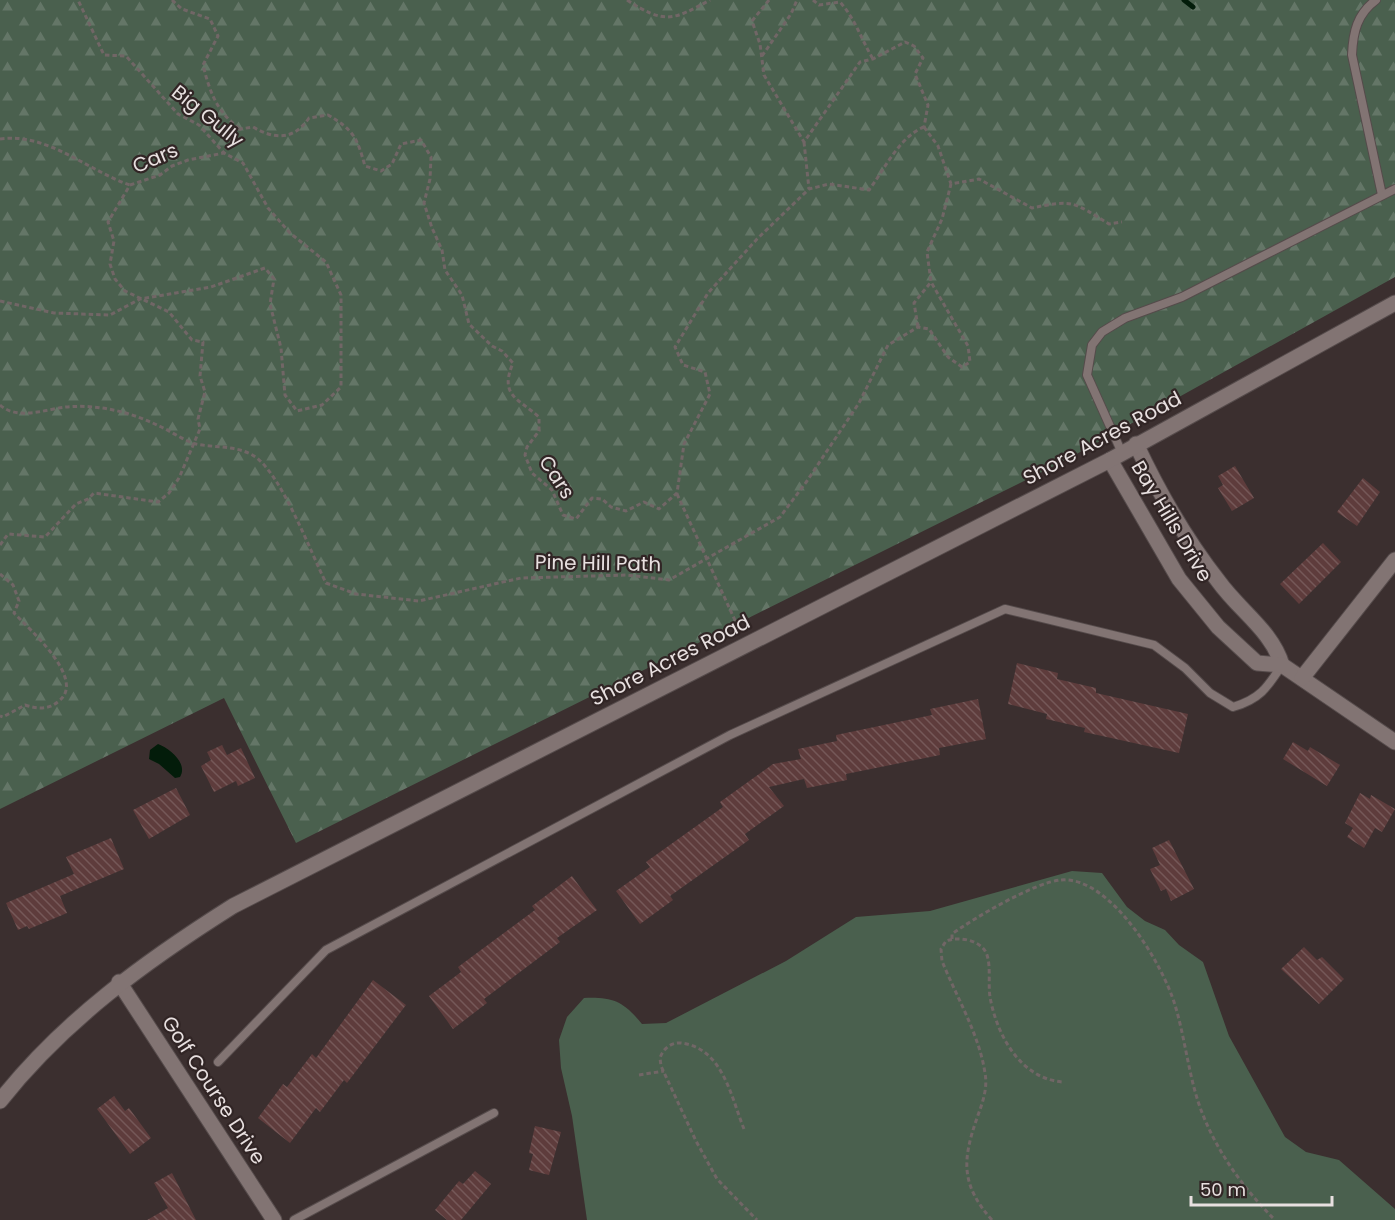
<svg xmlns="http://www.w3.org/2000/svg" width="1395" height="1220" viewBox="0 0 1395 1220" font-family="Poppins,sans-serif">
  <style>
    .green { fill: #4a604e }
    .forest { fill: url(#forest-firs) }
    .water { fill: #031c0a }
    .lines { fill: none; stroke-linecap: round; stroke-linejoin: round }
    .stream { stroke: #031c0a; stroke-width: 5 }
    .building { fill: url(#building-back-hatch) }
    .lane-casing { stroke: #554b4b; stroke-width: 10 }
    .street-casing { stroke: #554b4b; stroke-width: 17 }
    .path { stroke: #716666; stroke-width: 3; stroke-dasharray: 4.5 3; stroke-linecap: butt }
    .lane { stroke: #827473; stroke-width: 8 }
    .street { stroke: #827473; stroke-width: 15 }
    .labels { text-anchor: middle; dominant-baseline: central; stroke-width: 4.5; stroke-linejoin: round; paint-order: stroke }
    .street-label { font-size: 20px; fill: #e8e0e0; stroke: #312525 }
  </style>
  <defs>
    <pattern id="forest-firs" width="22" height="20" patternUnits="userSpaceOnUse" patternTransform="scale(1.5)"><rect width="22" height="20" fill="#4a604e"/><path d="M5 1l3.5 6h-7zM16 11l3.5 6h-7z" fill="#647667"/></pattern>
    <pattern id="building-back-hatch" width="6" height="6" patternUnits="userSpaceOnUse" patternTransform="scale(1.5)"><rect width="6" height="6" fill="#5e3c3c"/><path d="M-1 5l2 2M0 0l6 6M5-1l2 2" fill="none" stroke="#755858"/></pattern>
  </defs>
  <rect width="100%" height="100%" fill="#3b2f2f"/>
  <path class="green" d="M 1072,871 L 1102,873 L 1127,907 L 1145,921 L 1165,930 L 1179,945 L 1203,962 L 1229,1036 L 1285,1137 L 1306,1152 L 1339,1160 L 1395,1209 L 1395,1220 L 587,1220 L 572,1116 L 561,1068 L 559,1040 L 567,1017 L 584,998 C 613,997 623,1001 642,1024 L 666,1023 L 786,961 L 856,917 L 930,911 Z"/>
  <path class="forest" d="M 0,0 L 1395,0 L 1395,277 L 1064,461 L 296,843 L 224,698 L 0,809 Z"/>
  <path class="water" d="M 158,744 C 171,749 188,764 180,777 L 175,778 L 159,764 L 149,759 L 150,750 Z"/>
  <g class="lines">
    <path class="stream" d="M 1184,0 L 1193,7"/>
  </g>
  <g class="building">
    <path d="M 1235,466 L 1254,498 L 1232,511 L 1218,488 L 1223,485 L 1218,476 Z"/>
    <path d="M 1363,478 L 1380,492 L 1357,526 L 1337,512 Z"/>
    <path d="M 1323,543 L 1341,562 L 1299,604 L 1280,584 Z"/>
    <path d="M 1017,663 L 1058,673 L 1057,679 L 1096,688 L 1096,693 L 1188,714 L 1179,753 L 1084,732 L 1085,728 L 1046,719 L 1047,714 L 1008,704 Z"/>
    <path d="M 978,699 L 986,739 L 939,748 L 940,755 L 846,774 L 847,780 L 807,788 L 804,779 L 769,787 L 784,806 L 745,834 L 749,840 L 670,896 L 673,900 L 640,924 L 616,891 L 650,867 L 646,862 L 723,807 L 720,802 L 773,764 L 801,759 L 798,749 L 837,741 L 836,735 L 932,715 L 930,709 Z"/>
    <path d="M 1293,742 L 1308,751 L 1310,747 L 1340,765 L 1327,786 L 1283,759 Z"/>
    <path d="M 222,745 L 227,755 L 241,748 L 255,778 L 238,786 L 236,781 L 214,792 L 201,766 L 211,760 L 207,752 Z"/>
    <path d="M 176,788 L 190,815 L 149,839 L 133,810 Z"/>
    <path d="M 1360,793 L 1370,799 L 1371,795 L 1395,809 L 1382,832 L 1375,828 L 1364,848 L 1347,837 L 1353,828 L 1345,823 Z"/>
    <path d="M 111,838 L 124,869 L 60,896 L 67,913 L 29,929 L 27,926 L 18,930 L 6,903 L 74,874 L 66,857 Z"/>
    <path d="M 1169,840 L 1194,889 L 1171,901 L 1166,889 L 1161,891 L 1150,869 L 1160,865 L 1152,848 Z"/>
    <path d="M 572,876 L 597,910 L 557,938 L 560,942 L 484,999 L 487,1003 L 453,1029 L 429,996 L 461,972 L 458,967 L 535,910 L 532,906 Z"/>
    <path d="M 1304,947 L 1317,960 L 1322,957 L 1344,979 L 1319,1004 L 1281,969 Z"/>
    <path d="M 373,980 L 406,1005 L 347,1083 L 344,1080 L 320,1112 L 316,1108 L 290,1143 L 258,1118 L 283,1084 L 287,1087 L 312,1054 L 316,1058 Z"/>
    <path d="M 114,1096 L 125,1111 L 129,1108 L 151,1138 L 130,1154 L 97,1109 Z"/>
    <path d="M 535,1126 L 561,1132 L 549,1175 L 529,1170 L 533,1154 L 529,1153 Z"/>
    <path d="M 475,1171 L 491,1184 L 461,1220 L 447,1220 L 435,1210 L 459,1181 L 463,1184 Z"/>
    <path d="M 172,1173 L 196,1220 L 147,1220 L 168,1208 L 154,1183 Z"/>
  </g>
  <g class="lines">
    <defs>
      <g id="lane">
        <path d="M 1376,0 C 1357,14 1353,32 1352,55 L 1382,195"/>
        <path d="M 1122,453 L 1087,375 L 1092,345 L 1102,332 L 1125,318 L 1182,297 L 1395,189"/>
        <path d="M 218,1062 L 326,950 L 730,735 L 1005,609 L 1154,645 L 1185,668 L 1210,693 L 1233,707 C 1260,699 1267,688 1282,665"/>
        <path d="M 294,1220 L 494,1113"/>
      </g>
      <g id="street">
        <path d="M 1136,444 C 1159,493 1186,540 1219,582 C 1240,611 1272,631 1282,665"/>
        <path d="M 1110,460 L 1179,579 L 1218,627 L 1257,663 L 1282,665 L 1395,742"/>
        <path d="M 1302,678 L 1395,560"/>
        <path d="M 119,982 L 274,1220"/>
        <path d="M 0,1101 C 64,1020 146,961 233,906 L 1110,460 L 1395,303"/>
      </g>
    </defs>
    <use href="#lane" class="lane-casing"/>
    <use href="#street" class="street-casing"/>
    <g class="path">
      <path d="M 172,0 L 182,9 L 210,19 L 218,36 L 203,65 C 210,93 217,112 240,129"/>
      <path d="M 627,0 C 664,24 672,21 710,0"/>
      <path d="M 769,0 L 752,21 L 760,44 L 764,75 L 804,142 L 860,62 L 873,59 L 905,42 L 914,46 L 923,58 L 915,74 L 928,105 L 924,127"/>
      <path d="M 813,0 L 819,5 L 840,2 C 856,20 861,39 873,59"/>
      <path d="M 762,56 L 791,14 L 797,0"/>
      <path d="M 924,127 L 938,146 L 951,184 L 979,179 L 1032,208 C 1074,199 1073,202 1109,224 L 1122,222"/>
      <path d="M 0,139 C 47,132 88,171 130,185"/>
      <path d="M 804,142 L 809,189"/>
      <path d="M 130,185 L 160,175 L 172,166 L 188,160 L 224,153 L 240,129 L 253,127 C 275,140 294,140 309,118 L 328,115 C 354,130 357,138 365,166 L 381,171 L 392,164 L 401,144 L 421,140 L 431,157 L 430,179 L 424,203 L 432,228 L 442,250 L 445,270 L 462,295 L 469,324 L 492,346 L 502,351 L 513,363 C 499,396 518,398 539,417 L 539,431 L 527,447 L 525,455 L 532,473 L 552,490 L 563,515 L 576,519 L 592,498 L 602,499 L 611,507 L 626,511 L 644,502 L 659,509 L 677,493 L 684,444 L 710,394 L 705,372 L 683,365 L 675,347 L 708,293 L 757,239 L 809,189 L 829,184 L 869,190 C 884,170 900,136 924,127"/>
      <path d="M 0,301 L 54,313 L 110,315 L 140,299 L 211,287 L 265,268 L 274,279 L 270,304 L 281,348 L 285,395 L 297,411 L 322,405 L 341,387 L 341,295 L 326,262 L 290,233 L 268,208 L 243,163 L 224,153 L 199,125 L 178,114 L 126,56 L 104,55 L 78,0"/>
      <path d="M 918,327 L 914,303 L 931,282"/>
      <path d="M 0,405 C 18,421 46,409 66,407 C 98,404 131,412 159,426 C 171,431 184,441 196,444 C 216,448 236,445 254,456 C 281,473 311,553 326,583 L 356,594 L 419,601 L 521,578 L 627,575 L 669,580 L 780,517 L 807,481 L 859,403 L 888,345 L 918,327 L 929,329 L 948,357 L 962,367 L 970,362 L 968,346 L 931,282 L 927,252 L 942,219 L 951,184"/>
      <path d="M 677,494 L 739,629"/>
      <path d="M 0,545 L 8,534 L 45,537 L 76,504 L 88,499 L 94,493 L 158,502 L 169,493 L 179,478 L 200,429 L 198,419 L 205,392 L 200,376 L 203,342 L 192,340 L 169,312 L 125,291 L 115,279 L 110,264 L 114,241 L 108,222 L 130,185"/>
      <path d="M 0,574 L 13,585 L 19,601 L 14,613 C 28,628 87,679 59,701 C 48,710 38,709 25,705 L 3,717 L 0,716"/>
      <path d="M 952,939 L 952,934 C 974,918 1035,882 1061,880 C 1111,876 1163,965 1175,1005 C 1186,1041 1189,1081 1203,1115 C 1219,1155 1245,1190 1275,1220"/>
      <path d="M 639,1075 L 664,1071"/>
      <path d="M 744,1129 C 731,1097 723,1048 681,1043 C 671,1042 663,1049 660,1058 L 661,1066 L 696,1141 L 717,1179 L 757,1220"/>
      <path d="M 992,1220 C 961,1185 962,1161 977,1118 C 982,1104 988,1089 985,1073 C 979,1034 957,998 942,961 L 941,949 L 946,941 C 959,936 982,940 987,955 C 991,967 988,984 990,997 C 997,1036 1021,1079 1063,1082"/>
    </g>
    <use href="#lane" class="lane"/>
    <use href="#street" class="street"/>
  </g>
  <g class="labels">
    <g class="street-label">
      <text transform="translate(208 116) rotate(39)">Big Gully</text>
      <text transform="translate(155 158) rotate(-23)">Cars</text>
      <text transform="translate(1102 438) rotate(-28)">Shore Acres Road</text>
      <text transform="translate(557 477) rotate(57)">Cars</text>
      <text transform="translate(1172 521) rotate(59)">Bay Hills Drive</text>
      <text transform="translate(598 563) rotate(1)">Pine Hill Path</text>
      <text transform="translate(670 660) rotate(-27)">Shore Acres Road</text>
      <text transform="translate(214 1090) rotate(57)">Golf Course Drive</text>
    </g>
  </g>
  <path d="M1191 1196v9h141v-9" fill="none" stroke="#e8e0e0" stroke-width="3"/>
  <text x="1200" y="1196" font-size="18" fill="#e8e0e0" stroke="#312525" stroke-width="4.5" paint-order="stroke">50 m</text>
</svg>
